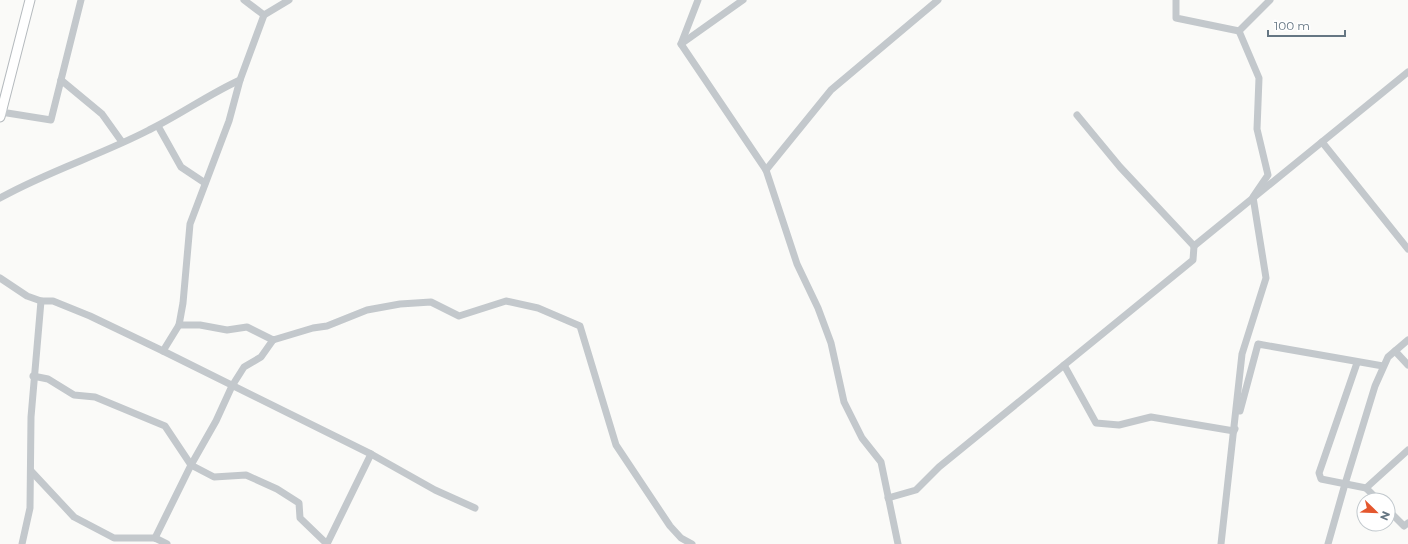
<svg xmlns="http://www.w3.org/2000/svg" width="1408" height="544" viewBox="0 0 1408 544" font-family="Montserrat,sans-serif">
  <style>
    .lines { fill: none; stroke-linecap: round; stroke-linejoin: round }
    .major-casing { stroke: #b5babe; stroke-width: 11 }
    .minor { stroke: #c3c8cc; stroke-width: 7 }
    .major { stroke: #fff; stroke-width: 9 }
  </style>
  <rect width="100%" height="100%" fill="#fafaf8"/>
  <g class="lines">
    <defs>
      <path id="major" d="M 0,117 L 30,0"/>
    </defs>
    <use href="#major" class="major-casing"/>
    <g class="minor">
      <path d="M 244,0 L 264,15"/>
      <path d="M 698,0 L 681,44 L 766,170 L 797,264 L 818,308 L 831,343 L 844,402 L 862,438 L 881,462 L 898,544"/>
      <path d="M 1176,0 L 1176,18 L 1239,31"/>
      <path d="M 681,44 L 743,0"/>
      <path d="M 61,80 L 102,114 L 122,142"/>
      <path d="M 1,112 L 51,120 L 81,0"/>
      <path d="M 1077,115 L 1120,167 L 1194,246 L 1408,72"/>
      <path d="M 158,126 L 181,167 L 205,183"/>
      <path d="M 1322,142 L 1408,249"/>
      <path d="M 766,170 L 831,90 L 938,0"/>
      <path d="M 0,198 C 48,171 101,155 149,130 C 180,115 209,94 240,80 L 264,15 L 289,0"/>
      <path d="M 0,278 L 27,296 L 41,301 L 53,301 L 90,316 L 163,351 L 179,325 L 200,325 L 227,330 L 247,327 L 273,340 L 313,328 L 327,326 L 367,310 L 400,304 L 431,302 L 459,316 L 506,301 L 538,308 L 580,326 L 616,445 L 670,526 L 681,538 L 692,544"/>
      <path d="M 179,325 L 183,303 L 190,224 L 229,121 L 240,80"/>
      <path d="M 163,351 L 371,454 L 327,544"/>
      <path d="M 1395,351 L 1408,365"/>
      <path d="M 1357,363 L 1319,473 L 1321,479 L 1366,488"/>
      <path d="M 1064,365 L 1096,423 L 1119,425 L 1151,417 L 1234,431 L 1235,429"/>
      <path d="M 33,376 L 48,379 L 74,395 L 95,397 L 165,426 L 191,465 L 214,477 L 246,475 L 277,489 L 299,503 L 300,518 L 327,544"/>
      <path d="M 1240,411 L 1258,344 L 1383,366"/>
      <path d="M 371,454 L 435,490 L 475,508"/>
      <path d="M 31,471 L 74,517 L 114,538 L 155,538 L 167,544"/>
      <path d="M 888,498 L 916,490 L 939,467 L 1193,260 L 1194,246"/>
      <path d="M 1378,500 L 1366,488 L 1408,450"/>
      <path d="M 1388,510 L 1404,526 L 1408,523"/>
      <path d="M 155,538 L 191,465 L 216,421 L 232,386 L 244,367 L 261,357 L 273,340"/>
      <path d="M 22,544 L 30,508 L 31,417 L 41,301"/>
      <path d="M 1221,544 L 1242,354 L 1266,278 L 1253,197 L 1268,175 L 1257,129 L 1259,78 L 1239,31 L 1270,0"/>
      <path d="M 1328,544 L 1345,484 L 1375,386 L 1388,357 L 1408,340"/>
    </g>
    <use href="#major" class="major"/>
  </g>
  <g transform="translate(1376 512) rotate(113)"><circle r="19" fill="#ffffff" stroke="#c1c8cd"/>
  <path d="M0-3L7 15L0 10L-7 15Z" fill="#e4572e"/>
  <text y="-6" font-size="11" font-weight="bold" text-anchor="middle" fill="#657683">N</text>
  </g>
  <path d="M1268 30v6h77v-6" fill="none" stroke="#657683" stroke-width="2"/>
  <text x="1274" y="30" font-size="12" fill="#657683" stroke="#ffffff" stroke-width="3" paint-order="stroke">100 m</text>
</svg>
